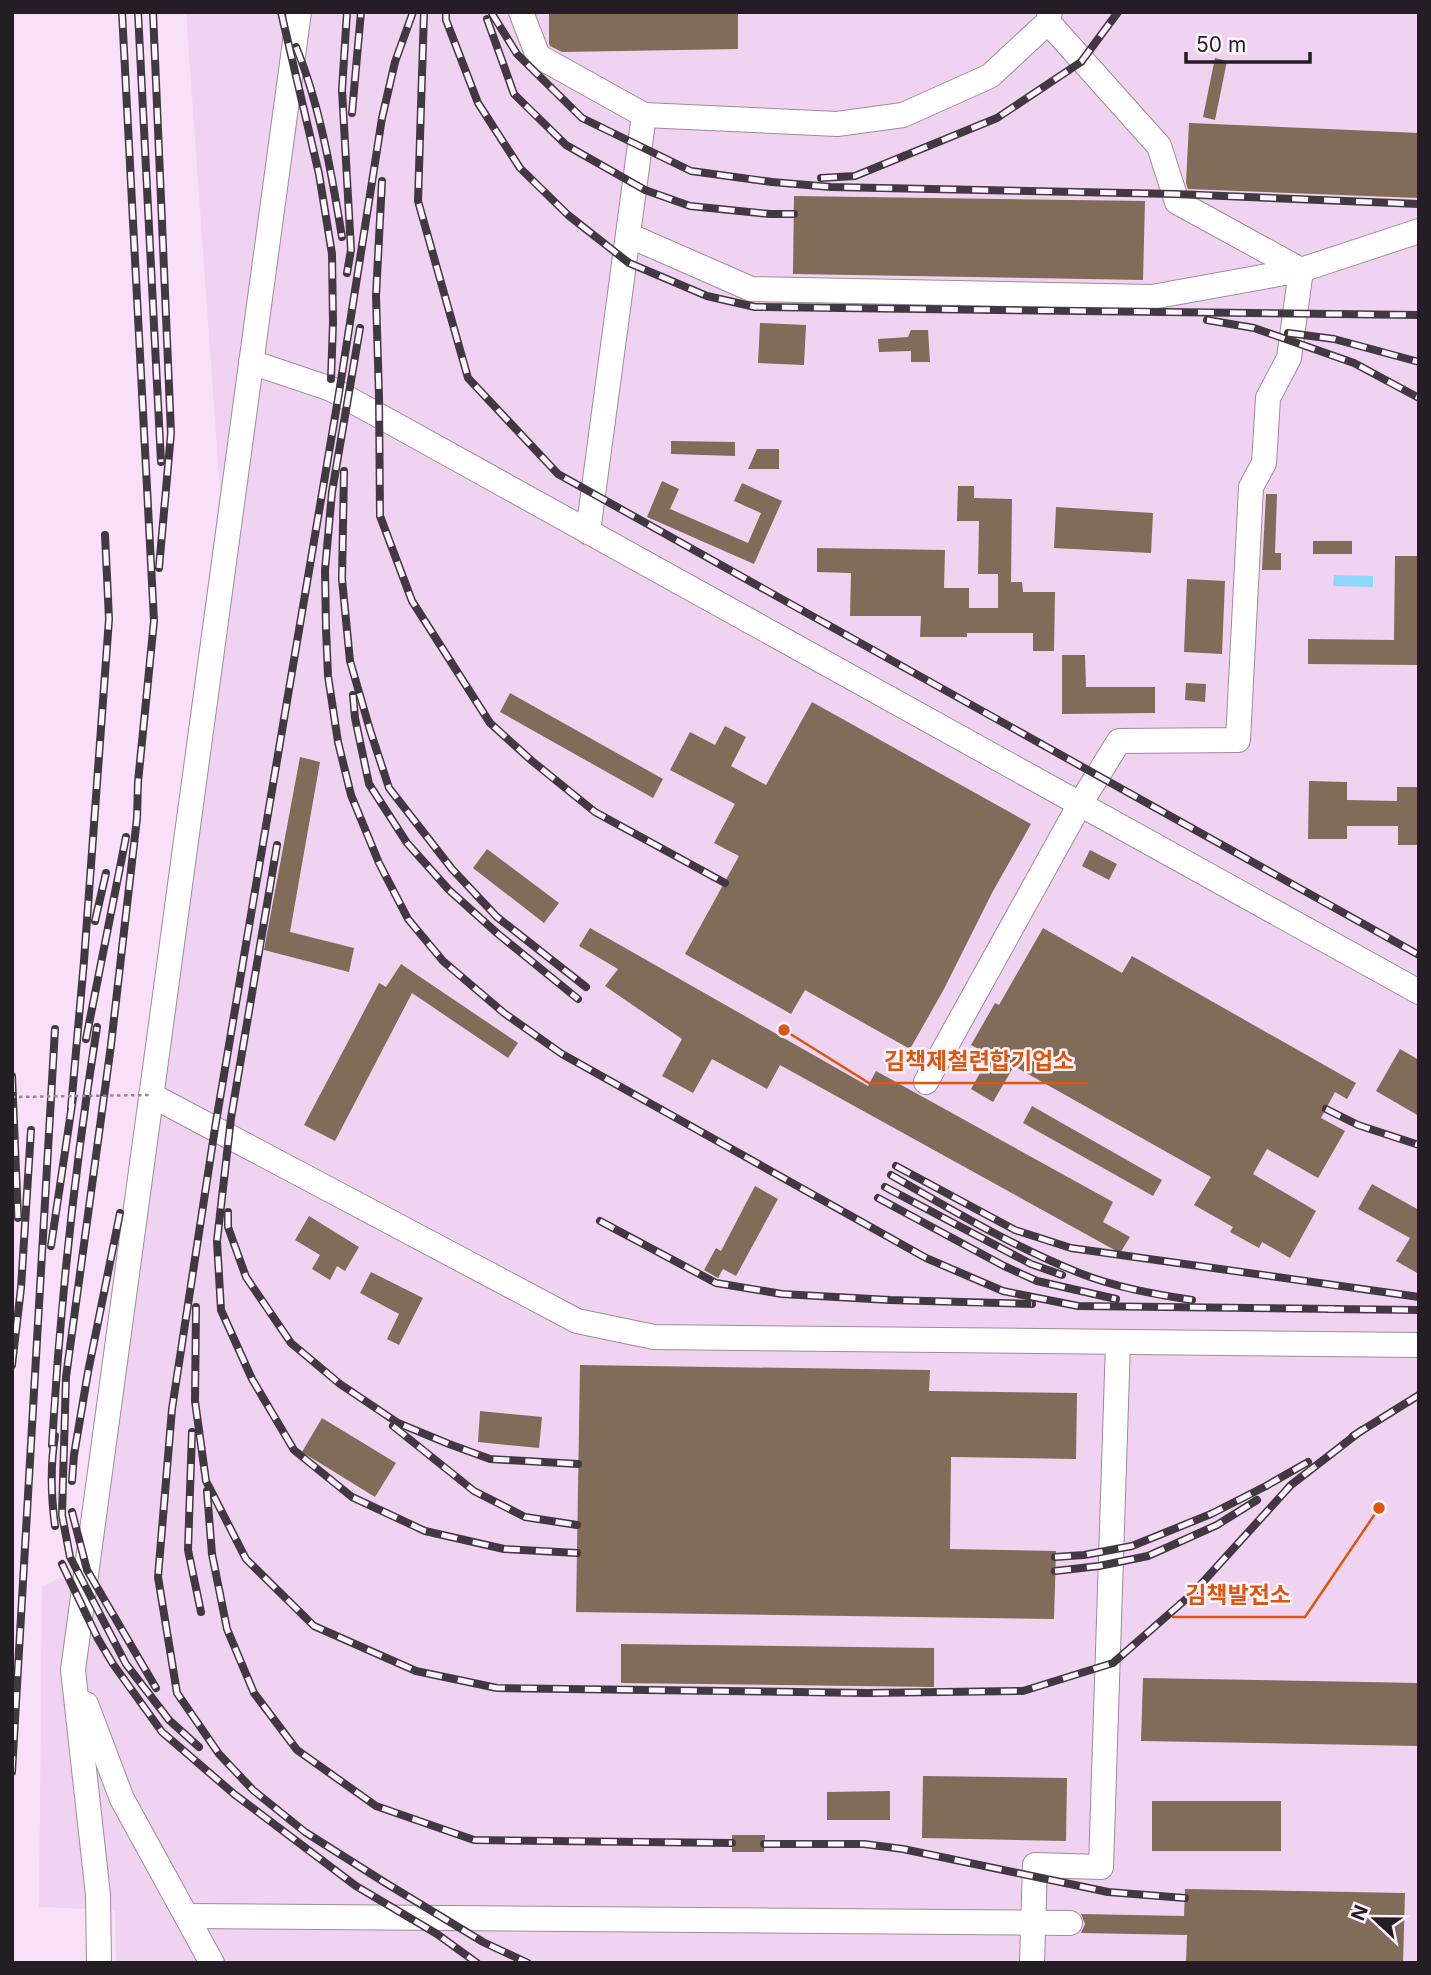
<svg xmlns="http://www.w3.org/2000/svg" width="1431" height="1975" viewBox="0 0 1431 1975" font-family="Inter,'Noto Sans KR',sans-serif">
  <style>
    .built { fill: #f0d3f0 }
    .water { fill: #8dd7ff }
    .building { fill: #806c58 }
    .lines { fill: none; stroke-linecap: round; stroke-linejoin: round }
    .minor-casing { stroke: #9f8a9f; stroke-width: 26 }
    .minor { stroke: #fff; stroke-width: 24 }
    .rail-casing { stroke: #423842; stroke-width: 8 }
    .rail { stroke: #fdf4fd; stroke-width: 5; stroke-dasharray: 16; stroke-linecap: butt }
    .path-bridge { stroke: #968696; stroke-width: 2.5; stroke-dasharray: 3.5 3.5; stroke-linecap: butt }
    .leader { fill: none; stroke: #de560d; stroke-width: 2.5 }
    .callout-dot { fill: #de560d; stroke: #fdf4fd; stroke-width: 2.5 }
    .callout-label { font-size: 23px; text-anchor: middle; font-weight: bold; fill: #de560d; stroke: #fdf4fd; stroke-width: 5; stroke-linejoin: round; paint-order: stroke }
  </style>
  <rect width="100%" height="100%" fill="#f8e1f8"/>
  <path class="built" d="M 186,12 L 1419,12 L 1419,1963 L 116,1963 L 115,1910 L 39,1907 L 42,1587 L 77,1569 L 220,492 Z"/>
  <path class="water" d="M 1334,575 L 1373,576 L 1373,587 L 1333,586 Z"/>
  <g class="building">
    <path d="M 549,12 L 738,12 L 738,49 L 562,52 L 550,46 L 549,43 Z"/>
    <path d="M 1215,58 L 1227,61 L 1215,120 L 1203,117 Z"/>
    <path d="M 1189,123 L 1419,133 L 1419,198 L 1188,189 L 1186,183 Z"/>
    <path d="M 794,196 L 1145,201 L 1143,280 L 793,274 Z"/>
    <path d="M 760,323 L 806,325 L 804,365 L 758,363 Z"/>
    <path d="M 911,330 L 928,330 L 930,362 L 911,362 L 911,351 L 879,352 L 878,339 L 908,337 Z"/>
    <path d="M 671,441 L 735,442 L 735,456 L 671,454 Z"/>
    <path d="M 757,449 L 779,449 L 779,469 L 748,469 Z"/>
    <path d="M 662,481 L 679,489 L 670,509 L 748,543 L 761,513 L 734,501 L 742,483 L 782,501 L 754,564 L 647,517 Z"/>
    <path d="M 958,486 L 974,486 L 974,498 L 1012,499 L 1011,582 L 1022,582 L 1023,592 L 1055,592 L 1054,651 L 1033,651 L 1033,633 L 967,633 L 967,637 L 920,637 L 921,616 L 850,616 L 851,573 L 817,572 L 817,548 L 945,550 L 944,588 L 969,588 L 969,608 L 998,608 L 998,574 L 978,574 L 979,521 L 957,521 Z"/>
    <path d="M 1266,494 L 1277,494 L 1275,553 L 1281,553 L 1281,570 L 1262,570 Z"/>
    <path d="M 1056,507 L 1153,513 L 1151,553 L 1054,548 Z"/>
    <rect x="1313" y="541" width="39" height="13"/>
    <path d="M 1395,556 L 1418,556 L 1417,665 L 1308,664 L 1308,639 L 1394,640 Z"/>
    <path d="M 1187,579 L 1225,581 L 1222,654 L 1184,652 Z"/>
    <path d="M 1062,655 L 1085,655 L 1086,687 L 1155,687 L 1155,713 L 1062,714 Z"/>
    <path d="M 1186,683 L 1206,684 L 1205,702 L 1185,700 Z"/>
    <path d="M 510,693 L 663,779 L 653,798 L 500,712 Z"/>
    <path d="M 812,702 L 1031,824 L 993,891 L 944,989 L 910,1049 L 805,990 L 791,1014 L 685,954 L 739,856 L 714,843 L 735,804 L 670,770 L 690,732 L 715,745 L 725,726 L 746,737 L 731,766 L 766,785 Z"/>
    <path d="M 300,757 L 320,762 L 290,932 L 354,948 L 349,972 L 264,950 Z"/>
    <path d="M 1309,781 L 1347,782 L 1347,800 L 1397,801 L 1397,787 L 1419,787 L 1419,845 L 1398,845 L 1398,826 L 1347,826 L 1347,839 L 1308,839 Z"/>
    <path d="M 487,849 L 559,903 L 544,923 L 473,868 Z"/>
    <path d="M 1090,850 L 1117,864 L 1109,880 L 1082,866 Z"/>
    <path d="M 590,928 L 868,1086 L 876,1071 L 1113,1202 L 1103,1222 L 1130,1237 L 1120,1253 L 780,1065 L 767,1089 L 712,1059 L 693,1093 L 662,1076 L 682,1039 L 605,986 L 618,969 L 579,946 Z"/>
    <path d="M 1043,928 L 1122,973 L 1132,956 L 1356,1083 L 1347,1099 L 1335,1092 L 1321,1118 L 1345,1131 L 1318,1178 L 1267,1149 L 1253,1174 L 1316,1211 L 1290,1258 L 1262,1242 L 1259,1248 L 1230,1232 L 1233,1227 L 1194,1205 L 1211,1177 L 1014,1066 L 993,1102 L 971,1089 L 990,1055 L 971,1045 L 995,1003 L 999,1005 Z"/>
    <path d="M 401,964 L 518,1043 L 508,1058 L 412,993 L 335,1141 L 304,1125 L 379,983 L 386,987 Z"/>
    <path d="M 1400,1049 L 1419,1060 L 1419,1116 L 1376,1091 Z"/>
    <path d="M 1032,1106 L 1162,1180 L 1153,1196 L 1023,1123 Z"/>
    <path d="M 1372,1184 L 1419,1210 L 1419,1274 L 1396,1261 L 1410,1238 L 1358,1209 Z"/>
    <path d="M 755,1186 L 778,1199 L 736,1276 L 723,1269 L 718,1278 L 704,1270 L 716,1248 L 721,1251 Z"/>
    <path d="M 309,1216 L 359,1247 L 345,1271 L 337,1266 L 330,1280 L 312,1269 L 320,1255 L 295,1240 Z"/>
    <path d="M 371,1272 L 423,1298 L 399,1345 L 387,1339 L 399,1314 L 360,1293 Z"/>
    <path d="M 580,1365 L 930,1370 L 929,1391 L 1077,1393 L 1076,1459 L 951,1457 L 950,1549 L 1056,1551 L 1054,1619 L 576,1612 Z"/>
    <path d="M 480,1411 L 542,1417 L 539,1448 L 478,1442 Z"/>
    <path d="M 322,1418 L 396,1463 L 375,1497 L 302,1452 Z"/>
    <path d="M 621,1644 L 934,1648 L 934,1687 L 621,1683 Z"/>
    <path d="M 1143,1678 L 1419,1683 L 1419,1746 L 1141,1741 Z"/>
    <path d="M 923,1776 L 1067,1778 L 1066,1841 L 922,1838 Z"/>
    <path d="M 890,1791 L 890,1820 L 827,1820 L 827,1792 Z"/>
    <rect x="1152" y="1801" width="129" height="50"/>
    <path d="M 732,1835 L 765,1835 L 764,1852 L 732,1852 Z"/>
    <path d="M 1185,1889 L 1405,1893 L 1403,1963 L 1186,1962 L 1187,1935 L 1081,1933 L 1085,1924 L 1081,1914 L 1184,1916 Z"/>
  </g>
  <g class="lines">
    <defs>
      <g id="minor">
        <path d="M 521,12 L 538,56 L 644,115 L 837,124 L 903,115 L 990,76 L 1048,22 L 1050,12"/>
        <path d="M 1048,22 L 1159,146 L 1177,202 L 1301,270 L 1419,231"/>
        <path d="M 628,235 L 751,289 L 1152,297 L 1301,270 L 1289,358 L 1268,398 L 1264,463 L 1251,487 L 1238,740 L 1119,741 L 1080,804 L 926,1082"/>
        <path d="M 251,362 L 331,389 L 1419,992"/>
        <path d="M 588,532 L 644,115"/>
        <path d="M 151,1095 L 577,1321 L 654,1337 L 1419,1345"/>
        <path d="M 86,1704 L 122,1799 L 212,1963"/>
        <path d="M 187,1916 L 1070,1923"/>
        <path d="M 99,1963 L 98,1895 L 73,1670 L 299,12"/>
        <path d="M 1032,1963 L 1035,1865 L 1101,1867 L 1118,1342"/>
      </g>
    </defs>
    <use href="#minor" class="minor-casing"/>
    <use href="#minor" class="minor"/>
    <defs>
      <g id="rail">
        <path d="M 122,12 L 154,621 L 138,782 L 137,818 L 111,1045 L 66,1377 L 62,1515 L 70,1557 L 126,1664 L 169,1720 L 199,1747"/>
        <path d="M 138,12 L 161,462"/>
        <path d="M 153,12 L 171,433 L 159,568"/>
        <path d="M 281,12 L 319,174 L 332,254 L 333,323 L 331,379"/>
        <path d="M 347,12 L 342,90 L 351,250 L 347,273"/>
        <path d="M 413,12 L 395,62 L 382,118 L 339,393 L 215,1128 L 172,1409 L 158,1577 L 177,1693 L 219,1754 L 253,1790 L 305,1832 L 384,1882 L 483,1942 L 528,1963"/>
        <path d="M 424,12 L 418,201 L 468,378 L 558,474 L 1419,955"/>
        <path d="M 446,12 L 446,20 L 478,103 L 520,168 L 568,215 L 629,263 L 707,296 L 755,307 L 1419,315"/>
        <path d="M 491,12 L 517,54 L 582,118 L 691,171 L 772,182 L 831,187 L 1175,194 L 1419,204"/>
        <path d="M 487,19 L 514,94 L 566,145 L 645,190 L 690,206 L 770,214 L 794,214"/>
        <path d="M 296,47 C 320,105 332,176 342,237"/>
        <path d="M 352,113 L 361,12"/>
        <path d="M 821,178 L 855,176 L 997,118 L 1081,62 L 1118,12"/>
        <path d="M 382,181 L 376,296 L 379,396 L 380,516 L 412,601 L 490,723 L 532,761 L 595,812 L 725,883"/>
        <path d="M 1207,320 L 1254,328 L 1354,363 L 1419,398"/>
        <path d="M 360,328 L 332,492 L 325,570 L 326,629 L 328,676 L 338,742 L 351,795 L 379,863 L 408,919 L 443,961 L 504,1013 L 562,1054 L 926,1258 L 1003,1291 L 1078,1306 L 1338,1309"/>
        <path d="M 1288,333 L 1334,339 L 1419,362"/>
        <path d="M 344,471 L 342,579 L 350,661 L 370,730 L 389,788 L 452,869 L 497,917 L 586,987"/>
        <path d="M 353,695 L 355,718 L 369,784 L 407,843 L 449,890 L 498,934 L 578,999"/>
        <path d="M 277,845 L 231,1118 L 217,1241 L 221,1310 L 252,1379 L 294,1450 L 352,1497 L 425,1531 L 504,1549 L 577,1553"/>
        <path d="M 95,921 L 106,873"/>
        <path d="M 86,1039 L 126,837"/>
        <path d="M 12,1076 L 18,1218"/>
        <path d="M 71,1108 L 84,961 L 109,619 L 105,535"/>
        <path d="M 1326,1109 L 1358,1125 L 1419,1145"/>
        <path d="M 896,1166 L 1015,1230 L 1071,1248 L 1419,1297"/>
        <path d="M 891,1175 C 952,1210 1012,1246 1077,1272 C 1114,1287 1153,1294 1192,1300"/>
        <path d="M 885,1187 L 1031,1264 L 1062,1275"/>
        <path d="M 878,1198 L 1004,1266 L 1037,1281 L 1116,1299"/>
        <path d="M 228,1212 L 228,1227 L 246,1277 L 291,1343 L 340,1384 L 398,1423 L 449,1444 L 490,1459 L 578,1464"/>
        <path d="M 600,1221 L 716,1283 L 782,1294 L 890,1300 L 1032,1304"/>
        <path d="M 51,1246 L 73,1098"/>
        <path d="M 196,1307 L 195,1401 L 206,1481 L 246,1559 L 314,1626 L 416,1671 L 497,1688 L 867,1693 L 1023,1691 L 1113,1663 L 1193,1593 L 1291,1485 L 1362,1430"/>
        <path d="M 1328,1309 L 1419,1310"/>
        <path d="M 12,1365 L 21,1288 L 31,1130"/>
        <path d="M 393,1426 L 474,1491 L 525,1517 L 577,1525"/>
        <path d="M 192,1432 L 188,1550 L 201,1612"/>
        <path d="M 1353,1436 L 1419,1395"/>
        <path d="M 52,1445 C 60,1305 75,1166 97,1027"/>
        <path d="M 72,1481 L 74,1455 L 88,1372 L 120,1213"/>
        <path d="M 207,1491 L 212,1554 L 227,1629 L 254,1693 L 297,1750 L 376,1806 L 474,1840 L 732,1843"/>
        <path d="M 72,1512 L 87,1570 L 156,1688"/>
        <path d="M 55,1526 C 51,1496 50,1467 55,1436"/>
        <path d="M 1055,1557 L 1084,1555 L 1132,1546 L 1211,1514 L 1266,1486 L 1308,1462"/>
        <path d="M 62,1564 L 98,1639 L 113,1664 L 162,1732 L 234,1794 L 356,1886 L 437,1934 L 477,1963"/>
        <path d="M 1055,1571 L 1099,1566 L 1148,1556 L 1217,1525 L 1257,1500"/>
        <path d="M 12,1772 L 55,1029"/>
        <path d="M 764,1844 L 864,1844 L 903,1849 L 1108,1892 L 1185,1898"/>
      </g>
    </defs>
    <use href="#rail" class="rail-casing"/>
    <use href="#rail" class="rail"/>
    <path class="path-bridge" d="M 12,1097 L 151,1095"/>
  </g>
  <path class="leader" d="M784 1030L869 1083H1088M1379 1508L1305 1617H1172"/>
  <g class="callout-dot">
    <circle cx="784" cy="1030" r="7"/>
    <circle cx="1379" cy="1508" r="7"/>
  </g>
  <g class="callout-label">
    <text x="979" y="1069">김책제철련합기업소</text>
    <text x="1238" y="1603">김책발전소</text>
  </g>
  <rect width="1431" height="1975" fill="none" stroke="#251d25" stroke-width="28"/>
  <g transform="translate(1375 1919) rotate(292)" stroke="#fdf4fd" stroke-width="5" paint-order="stroke">
  <path d="M0-5L12 26L0 18L-12 26Z" fill="#251d25"/>
  <text y="-10" font-size="19" font-weight="bold" text-anchor="middle" fill="#251d25">N</text>
  </g>
  <path d="M1186 52v10h124v-10" fill="none" stroke="#251d25" stroke-width="3.5"/>
  <text x="1196" y="52" font-size="21" fill="#251d25" stroke="#fdf4fd" stroke-width="5" paint-order="stroke">50 m</text>
</svg>
